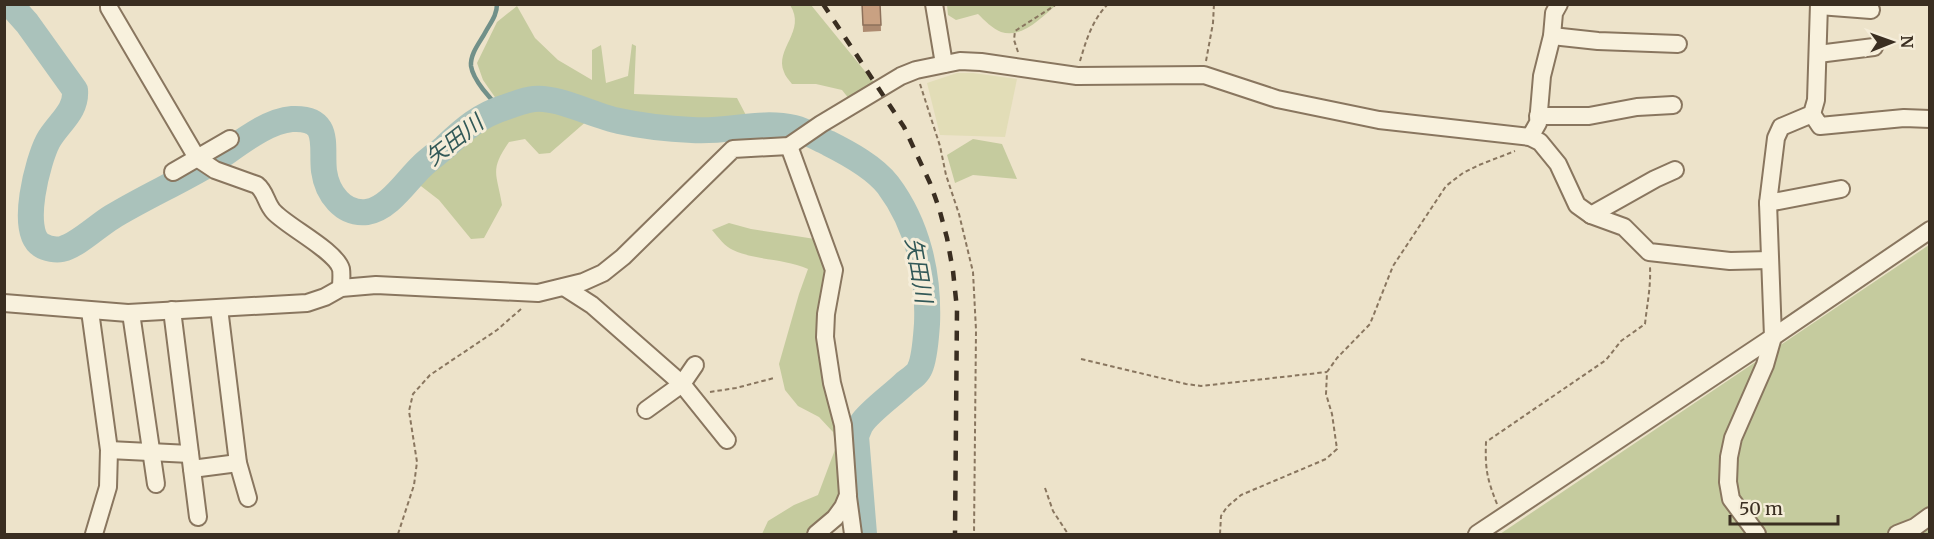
<svg xmlns="http://www.w3.org/2000/svg" width="1934" height="539" viewBox="0 0 1934 539" font-family="Merriweather,'Noto Sans JP',serif">
  <style>
    .farmland { fill: #e2ddb7 }
    .green { fill: #c5cb9e }
    .lines { fill: none; stroke-linecap: round; stroke-linejoin: round }
    .stream { stroke: #719089; stroke-width: 4.5 }
    .river { stroke: #aac2bb; stroke-width: 26 }
    .minor-casing { stroke: #89765f; stroke-width: 20 }
    .path { stroke: #89765f; stroke-width: 2; stroke-dasharray: 4.5 3; stroke-linecap: butt }
    .minor { stroke: #f8f1dd; stroke-width: 16 }
    .rail { stroke: #3a2e21; stroke-width: 4.5; stroke-dasharray: 10 10; stroke-linecap: butt }
    .wall { fill: #ad8a70 }
    .building { fill: #c9a182; stroke: #8d715b; stroke-width: 1.5 }
    .labels { text-anchor: middle; dominant-baseline: central; stroke-width: 6; stroke-linejoin: round; paint-order: stroke }
    .water-label { font-size: 22px; font-style: italic; fill: #325958; stroke: #f5edd9 }
  </style>
  <rect width="100%" height="100%" fill="#ede3ca"/>
  <path class="farmland" d="M 957,73 L 973,73 L 1017,79 L 1005,137 L 940,135 L 927,83 Z"/>
  <g class="green">
    <path d="M 790,5 L 811,5 L 877,86 L 850,100 L 842,90 L 816,84 L 792,84 C 789,80 785,76 784,72 C 774,49 807,31 790,5 Z"/>
    <path d="M 947,5 L 947,4 L 1056,5 C 1042,17 1022,39 1001,32 C 993,29 984,20 978,14 L 956,20 L 948,15 Z"/>
    <path d="M 517,6 L 535,38 L 558,60 L 592,80 L 592,50 L 601,45 L 606,83 L 628,76 L 632,44 L 636,46 L 634,94 L 737,98 L 749,121 L 701,123 L 660,118 L 604,106 L 550,153 L 539,154 L 525,139 L 509,142 C 489,171 497,173 502,205 L 484,238 L 471,239 L 439,200 L 417,183 L 506,113 L 483,80 L 477,63 L 497,22 Z"/>
    <path d="M 973,139 L 1002,144 L 1017,179 L 973,175 L 955,183 L 947,155 Z"/>
    <path d="M 729,223 L 751,229 L 815,239 L 822,257 L 825,271 L 818,313 L 818,347 L 840,428 L 840,496 L 829,514 L 805,534 L 762,534 L 768,521 L 794,505 L 818,495 L 836,447 L 833,432 L 819,417 L 798,406 L 785,390 L 779,364 L 799,294 L 808,269 C 784,258 757,261 733,250 C 725,247 718,237 712,230 Z"/>
    <path d="M 1929,245 L 1929,534 L 1500,534 Z"/>
  </g>
  <g class="lines">
    <path class="stream" d="M 497,4 C 497,15 491,22 486,31 C 481,41 470,53 471,66 C 473,80 491,100 501,109"/>
    <path class="river" d="M 10,4 L 27,23 L 75,90 C 77,112 58,123 48,141 C 38,160 19,231 41,245 C 47,249 56,250 62,249 C 78,245 97,226 112,217 C 143,198 177,183 209,164 C 232,150 264,121 292,119 C 332,117 321,146 324,171 C 327,193 343,215 367,212 C 389,209 407,180 422,166 C 429,159 438,153 445,147 C 464,129 480,115 506,107 C 514,104 525,100 534,99 C 557,96 594,116 619,121 C 642,126 668,129 692,130 C 726,133 760,120 794,128 C 806,131 817,138 828,143 C 848,153 874,167 888,185 C 918,225 929,275 927,324 C 926,336 925,357 920,368 C 918,374 910,379 905,383 C 894,394 870,411 862,423 C 860,425 857,434 856,436 L 864,534"/>
    <defs>
      <g id="minor">
        <path d="M 109,4 L 109,8 L 197,158 L 215,170 L 257,185 C 266,192 266,204 274,212 C 288,227 336,251 341,269 C 342,275 341,282 341,288"/>
        <path d="M 934,4 L 944,64"/>
        <path d="M 1819,6 L 1871,10"/>
        <path d="M 1552,36 L 1598,41 L 1678,44"/>
        <path d="M 1818,54 L 1874,47"/>
        <path d="M 1812,114 L 1820,126 L 1904,118 L 1930,119"/>
        <path d="M 1538,116 L 1589,116 L 1637,107 L 1673,105"/>
        <path d="M 1530,137 L 1538,123 L 1542,76 L 1552,36 L 1554,13 L 1559,4"/>
        <path d="M 789,146 L 834,270 L 826,314 L 825,337 L 832,383 L 843,425 L 848,495 L 843,507 L 835,518 L 816,534"/>
        <path d="M 173,172 L 230,139"/>
        <path d="M 1768,203 L 1841,189"/>
        <path d="M 1591,215 L 1655,179 L 1675,170"/>
        <path d="M 564,287 L 592,305 L 682,384 L 727,440"/>
        <path d="M 4,303 L 128,313 L 307,303 L 325,297 L 341,288 L 376,285 L 538,293 L 583,282 L 603,273 L 623,257 L 733,149 L 789,146 L 821,124 L 901,76 L 916,70 L 960,61 L 981,62 L 1077,76 L 1204,75 L 1277,99 L 1379,120 L 1530,137 L 1540,142 L 1558,164 L 1577,205 L 1591,215 L 1624,227 L 1649,252 L 1730,261 L 1770,260"/>
        <path d="M 219,308 L 238,463 L 248,498"/>
        <path d="M 172,310 L 198,517"/>
        <path d="M 90,311 L 109,450 L 108,487 L 94,534"/>
        <path d="M 131,313 L 156,484"/>
        <path d="M 646,410 L 682,384 L 695,365"/>
        <path d="M 109,450 L 190,454"/>
        <path d="M 192,469 L 238,463"/>
        <path d="M 848,497 L 853,534"/>
        <path d="M 1477,534 L 1773,337 L 1930,230"/>
        <path d="M 1757,534 L 1731,499 L 1728,482 L 1729,457 L 1733,438 L 1765,365 L 1773,337 L 1768,203 L 1776,138 L 1781,127 L 1812,114 L 1816,100 L 1819,4"/>
        <path d="M 1897,534 L 1915,527 L 1930,516"/>
      </g>
    </defs>
    <use href="#minor" class="minor-casing"/>
    <g class="path">
      <path d="M 1018,52 L 1014,40 L 1015,31 L 1057,4"/>
      <path d="M 1080,61 C 1086,41 1092,20 1108,4"/>
      <path d="M 1206,61 L 1213,23 L 1214,4"/>
      <path d="M 920,84 L 940,146 L 946,175 L 959,214 L 973,272 L 976,330 L 974,534"/>
      <path d="M 1081,359 L 1186,384 L 1201,386 L 1327,372"/>
      <path d="M 710,392 L 736,388 L 774,378"/>
      <path d="M 1045,488 L 1053,511 L 1068,534"/>
      <path d="M 1497,504 C 1487,479 1485,469 1486,442 L 1606,360 L 1621,341 L 1645,324 C 1647,305 1651,286 1650,267"/>
      <path d="M 398,534 L 414,485 L 417,462 L 409,411 L 413,394 L 430,375 L 497,330 L 521,309"/>
      <path d="M 1220,534 L 1221,516 L 1227,507 L 1241,495 L 1326,459 L 1337,449 L 1332,414 L 1326,394 L 1327,372 L 1337,358 L 1370,324 L 1393,266 L 1446,186 L 1463,173 L 1479,165 L 1515,151"/>
    </g>
    <use href="#minor" class="minor"/>
    <path class="rail" d="M 823,4 L 904,127 L 930,183 L 939,208 L 947,238 L 953,271 L 957,309 L 955,534"/>
  </g>
  <path class="wall" d="M 862,4 L 880,4 L 881,31 L 863,32 Z"/>
  <path class="building" d="M 862,4 L 880,4 L 881,25 L 863,25 Z"/>
  <g class="labels">
    <g class="water-label">
      <text transform="translate(454 140) rotate(-38)">矢田川</text>
      <text transform="translate(919 270) rotate(80)">矢田川</text>
    </g>
  </g>
  <rect width="1934" height="539" fill="none" stroke="#3a2e21" stroke-width="12"/>
  <g transform="translate(1892 42) rotate(89)" stroke="#f5edd9" stroke-width="4.5" paint-order="stroke">
  <path d="M0-4.5L10 22L0 15L-10 22Z" fill="#3a2e21"/>
  <text y="-9" font-size="16" font-weight="bold" text-anchor="middle" fill="#3a2e21">N</text>
  </g>
  <path d="M1730 515v9h108v-9" fill="none" stroke="#3a2e21" stroke-width="3"/>
  <text x="1739" y="515" font-size="18" fill="#3a2e21" stroke="#f5edd9" stroke-width="4.5" paint-order="stroke">50 m</text>
</svg>
